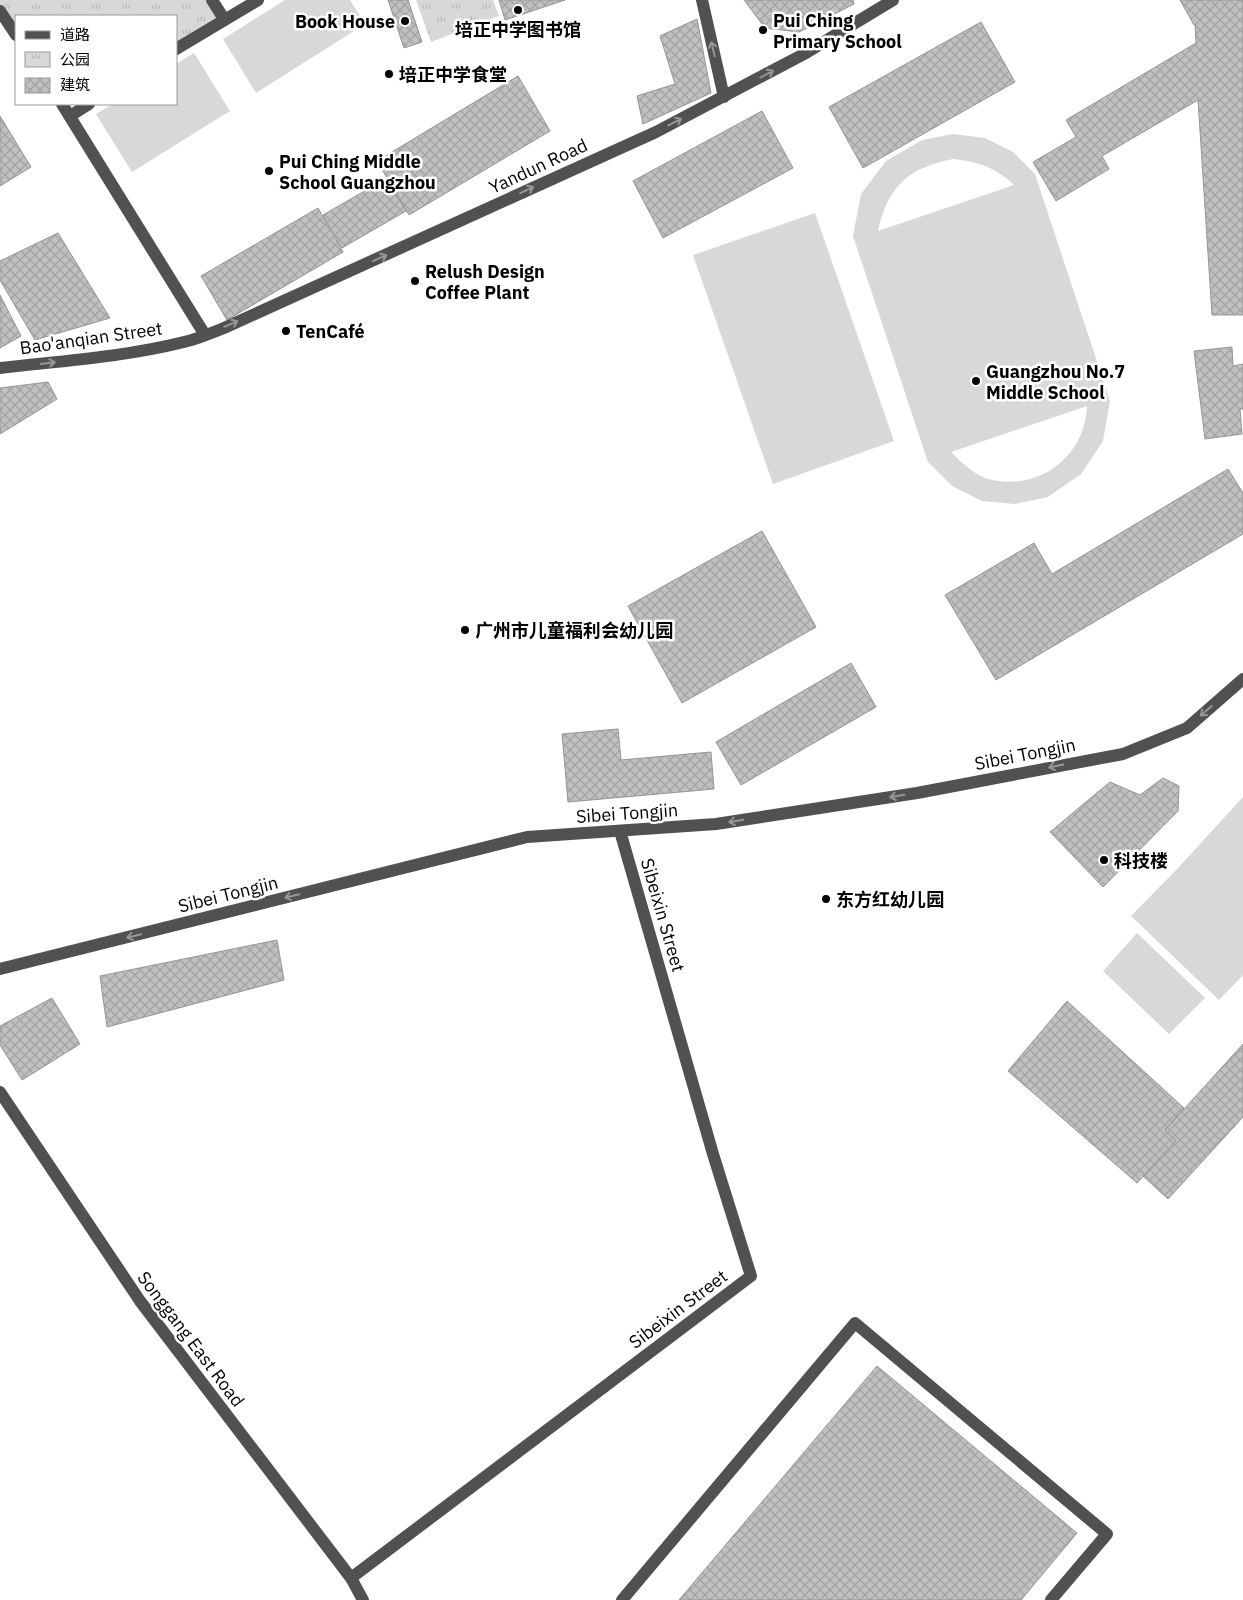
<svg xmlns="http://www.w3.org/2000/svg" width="1243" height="1600" viewBox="0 0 1243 1600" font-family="'IBM Plex Sans','Noto Sans SC',sans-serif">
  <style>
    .park { fill: url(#park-tufts) }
    .garden { fill: #d8d8d8; fill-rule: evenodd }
    .building { fill: url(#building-cross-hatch); stroke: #959595 }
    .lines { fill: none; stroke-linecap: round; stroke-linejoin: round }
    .minor { stroke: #515151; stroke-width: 12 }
    .oneway { stroke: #979797 }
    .poi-dot { fill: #000; stroke: #fff; stroke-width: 2 }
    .labels { text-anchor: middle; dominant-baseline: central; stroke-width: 5; stroke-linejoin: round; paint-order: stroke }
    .poi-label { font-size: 18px; font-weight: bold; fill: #000; stroke: #fff; text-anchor: start }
    .street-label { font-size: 18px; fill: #000; stroke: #fff }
  </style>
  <defs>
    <pattern id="park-tufts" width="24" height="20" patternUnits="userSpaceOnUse" patternTransform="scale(1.25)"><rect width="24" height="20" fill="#d8d8d8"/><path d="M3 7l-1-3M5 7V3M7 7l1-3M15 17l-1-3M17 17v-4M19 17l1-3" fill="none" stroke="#b8b8b8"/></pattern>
    <pattern id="building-cross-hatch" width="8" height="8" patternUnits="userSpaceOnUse" patternTransform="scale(1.25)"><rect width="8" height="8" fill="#c0c0c0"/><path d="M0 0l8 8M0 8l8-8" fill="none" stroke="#a3a3a3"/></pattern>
  </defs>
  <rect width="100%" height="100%" fill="#fff"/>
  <g class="park">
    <path d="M 0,0 L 212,0 L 224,19 L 176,49 L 176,16 L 16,16 L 16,35 L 0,11 Z"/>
    <path d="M 416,0 L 493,0 L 499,16 L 431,42 Z"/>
  </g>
  <g class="garden">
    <path d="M 285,0 L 350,0 L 365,24 L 256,93 L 223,39 Z"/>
    <path d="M 194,53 L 230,111 L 132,172 L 96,114 L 113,104 L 176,104 L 176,64 Z"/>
    <path d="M 953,134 L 985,138 L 1013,152 L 1035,174 L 1110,401 L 1103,441 L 1081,474 L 1048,497 L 1015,504 L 982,501 L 952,486 L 928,462 L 853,236 L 861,194 L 886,161 L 922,140 ZM 953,159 C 979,162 995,167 1014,185 L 878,231 C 888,186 908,168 953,159 ZM 1087,406 C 1085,456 1041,490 992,480 C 975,476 963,464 951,452 Z"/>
    <path d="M 815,213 L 894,441 L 773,484 L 693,255 Z"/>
    <path d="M 1243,797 L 1243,975 L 1219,1000 L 1131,916 L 1179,867 Z"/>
    <path d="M 1137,933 L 1205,998 L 1169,1034 L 1103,971 Z"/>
  </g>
  <g class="building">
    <path d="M 388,0 L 408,0 L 422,42 L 404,48 Z"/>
    <path d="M 499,0 L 565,0 L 505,20 Z"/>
    <path d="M 744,0 L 853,0 L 854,4 L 799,32 L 765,28 Z"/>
    <path d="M 1180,0 L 1243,0 L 1243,315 L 1212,315 L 1198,100 L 1102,156 L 1109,169 L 1056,201 L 1033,162 L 1076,137 L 1066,120 L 1196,43 L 1195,24 L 1194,25 Z"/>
    <path d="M 697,19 L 711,93 L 643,124 L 637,96 L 675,84 L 660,36 Z"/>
    <path d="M 981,22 L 1015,82 L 863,168 L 829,107 Z"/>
    <path d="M 518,76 L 550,131 L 409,215 L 377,161 Z"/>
    <path d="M 762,111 L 793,168 L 663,238 L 633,181 Z"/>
    <path d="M 0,116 L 31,167 L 0,186 Z"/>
    <path d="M 387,178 L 406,211 L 342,248 L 323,215 Z"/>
    <path d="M 318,208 L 343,252 L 227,320 L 201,276 Z"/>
    <path d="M 58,233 L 110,318 L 35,340 L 0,280 L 0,261 Z"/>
    <path d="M 0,295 L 21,336 L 0,348 Z"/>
    <path d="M 1232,347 L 1233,366 L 1243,364 L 1243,409 L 1240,409 L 1242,434 L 1205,439 L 1194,351 Z"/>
    <path d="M 48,382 L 57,399 L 0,434 L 0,388 Z"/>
    <path d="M 1228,469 L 1243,493 L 1243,534 L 996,680 L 945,595 L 1034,543 L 1052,574 Z"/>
    <path d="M 762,531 L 816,627 L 682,703 L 628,606 Z"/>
    <path d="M 851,663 L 876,707 L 741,785 L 716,742 Z"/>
    <path d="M 618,729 L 621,760 L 711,752 L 714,789 L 568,802 L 562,734 Z"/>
    <path d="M 1163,778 L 1179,786 L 1178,811 L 1103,887 L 1050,832 L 1110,782 L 1140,795 Z"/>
    <path d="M 277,940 L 284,980 L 107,1027 L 100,976 Z"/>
    <path d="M 52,998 L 80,1044 L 22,1080 L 0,1045 L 0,1026 Z"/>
    <path d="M 1067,1001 L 1184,1108 L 1165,1130 L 1176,1141 L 1137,1183 L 1008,1071 Z"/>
    <path d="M 1243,1044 L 1243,1117 L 1168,1199 L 1143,1176 L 1176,1141 L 1165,1130 Z"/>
    <path d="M 877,1366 L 1077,1533 L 1021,1600 L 679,1600 Z"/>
  </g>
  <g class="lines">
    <g class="minor">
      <path d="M 212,0 L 224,19"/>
      <path d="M 702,0 L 724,97"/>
      <path d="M 0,11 L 16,35"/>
      <path d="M 176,49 L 258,0"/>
      <path d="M 62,104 L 205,335"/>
      <path d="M 70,116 L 89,104"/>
      <path d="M 0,368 C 61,361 124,357 184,342 C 198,339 211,333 224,328 L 656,132 L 804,54 L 893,0"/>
      <path d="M 0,969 L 527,837 L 716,824 L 917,793 L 1123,754 L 1187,728 L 1243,679"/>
      <path d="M 0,1092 L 140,1301 L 351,1578 L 363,1600"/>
      <path d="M 351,1578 L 751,1276 L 713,1154 L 620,831"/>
      <path d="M 622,1600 L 855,1323 L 1107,1534 L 1051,1600"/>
    </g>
  </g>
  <defs><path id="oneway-shaft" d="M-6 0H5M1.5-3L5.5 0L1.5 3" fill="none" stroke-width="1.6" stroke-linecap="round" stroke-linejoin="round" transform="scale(1.25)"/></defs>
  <g class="oneway">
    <use href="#oneway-shaft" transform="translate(713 49) rotate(-103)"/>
    <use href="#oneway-shaft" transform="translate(767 74) rotate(-28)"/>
    <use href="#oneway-shaft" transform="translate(675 122) rotate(-27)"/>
    <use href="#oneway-shaft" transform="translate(527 190) rotate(-25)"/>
    <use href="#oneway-shaft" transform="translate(380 258) rotate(-24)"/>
    <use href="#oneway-shaft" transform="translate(231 324) rotate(-23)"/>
    <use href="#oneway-shaft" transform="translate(48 363) rotate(-7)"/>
    <use href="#oneway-shaft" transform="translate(1206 711) rotate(139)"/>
    <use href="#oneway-shaft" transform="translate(1056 766) rotate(169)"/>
    <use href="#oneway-shaft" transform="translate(897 796) rotate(171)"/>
    <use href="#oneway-shaft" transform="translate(736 821) rotate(171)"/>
    <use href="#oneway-shaft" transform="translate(292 896) rotate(166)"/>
    <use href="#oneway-shaft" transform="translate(134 936) rotate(166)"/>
  </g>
  <g class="poi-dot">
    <circle cx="518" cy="10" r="5"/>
    <circle cx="405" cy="21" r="5"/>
    <circle cx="763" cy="30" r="5"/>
    <circle cx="389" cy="74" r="5"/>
    <circle cx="269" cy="171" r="5"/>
    <circle cx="415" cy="281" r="5"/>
    <circle cx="286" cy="331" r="5"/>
    <circle cx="976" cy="381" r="5"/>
    <circle cx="465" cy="630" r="5"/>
    <circle cx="1104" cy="860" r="5"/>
    <circle cx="826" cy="899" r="5"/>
  </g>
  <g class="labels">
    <g class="poi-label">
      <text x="773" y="20">Pui Ching<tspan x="773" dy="21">Primary School</tspan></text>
      <text x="395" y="21" text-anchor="end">Book House</text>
      <text x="518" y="29" text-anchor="middle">培正中学图书馆</text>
      <text x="399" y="74">培正中学食堂</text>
      <text x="279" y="161">Pui Ching Middle<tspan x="279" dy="21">School Guangzhou</tspan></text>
      <text x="425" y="271">Relush Design<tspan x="425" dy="21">Coffee Plant</tspan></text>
      <text x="296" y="331">TenCafé</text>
      <text x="986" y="371">Guangzhou No.7<tspan x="986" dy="21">Middle School</tspan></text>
      <text x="475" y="630">广州市儿童福利会幼儿园</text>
      <text x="1114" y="860">科技楼</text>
      <text x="836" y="899">东方红幼儿园</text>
    </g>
    <g class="street-label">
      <text transform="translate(538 166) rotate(-25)">Yandun Road</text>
      <text transform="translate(91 338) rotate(-8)">Bao'anqian Street</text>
      <text transform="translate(1025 754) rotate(-11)">Sibei Tongjin</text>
      <text transform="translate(627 813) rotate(-4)">Sibei Tongjin</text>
      <text transform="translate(228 894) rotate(-14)">Sibei Tongjin</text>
      <text transform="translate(663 915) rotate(74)">Sibeixin Street</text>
      <text transform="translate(678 1309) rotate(-37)">Sibeixin Street</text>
      <text transform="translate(191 1339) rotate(53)">Songgang East Road</text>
    </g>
  </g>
  <rect x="15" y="15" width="162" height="90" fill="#ffffff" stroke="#999999"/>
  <rect x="25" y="31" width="25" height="8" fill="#515151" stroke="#999999"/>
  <text x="60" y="40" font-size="15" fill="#000000">道路</text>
  <rect x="25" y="52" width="25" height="15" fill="url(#park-tufts)" stroke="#999999"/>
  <text x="60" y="65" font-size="15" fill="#000000">公园</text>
  <rect x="25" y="78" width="25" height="15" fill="url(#building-cross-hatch)" stroke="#999999"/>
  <text x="60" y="90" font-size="15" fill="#000000">建筑</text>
</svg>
